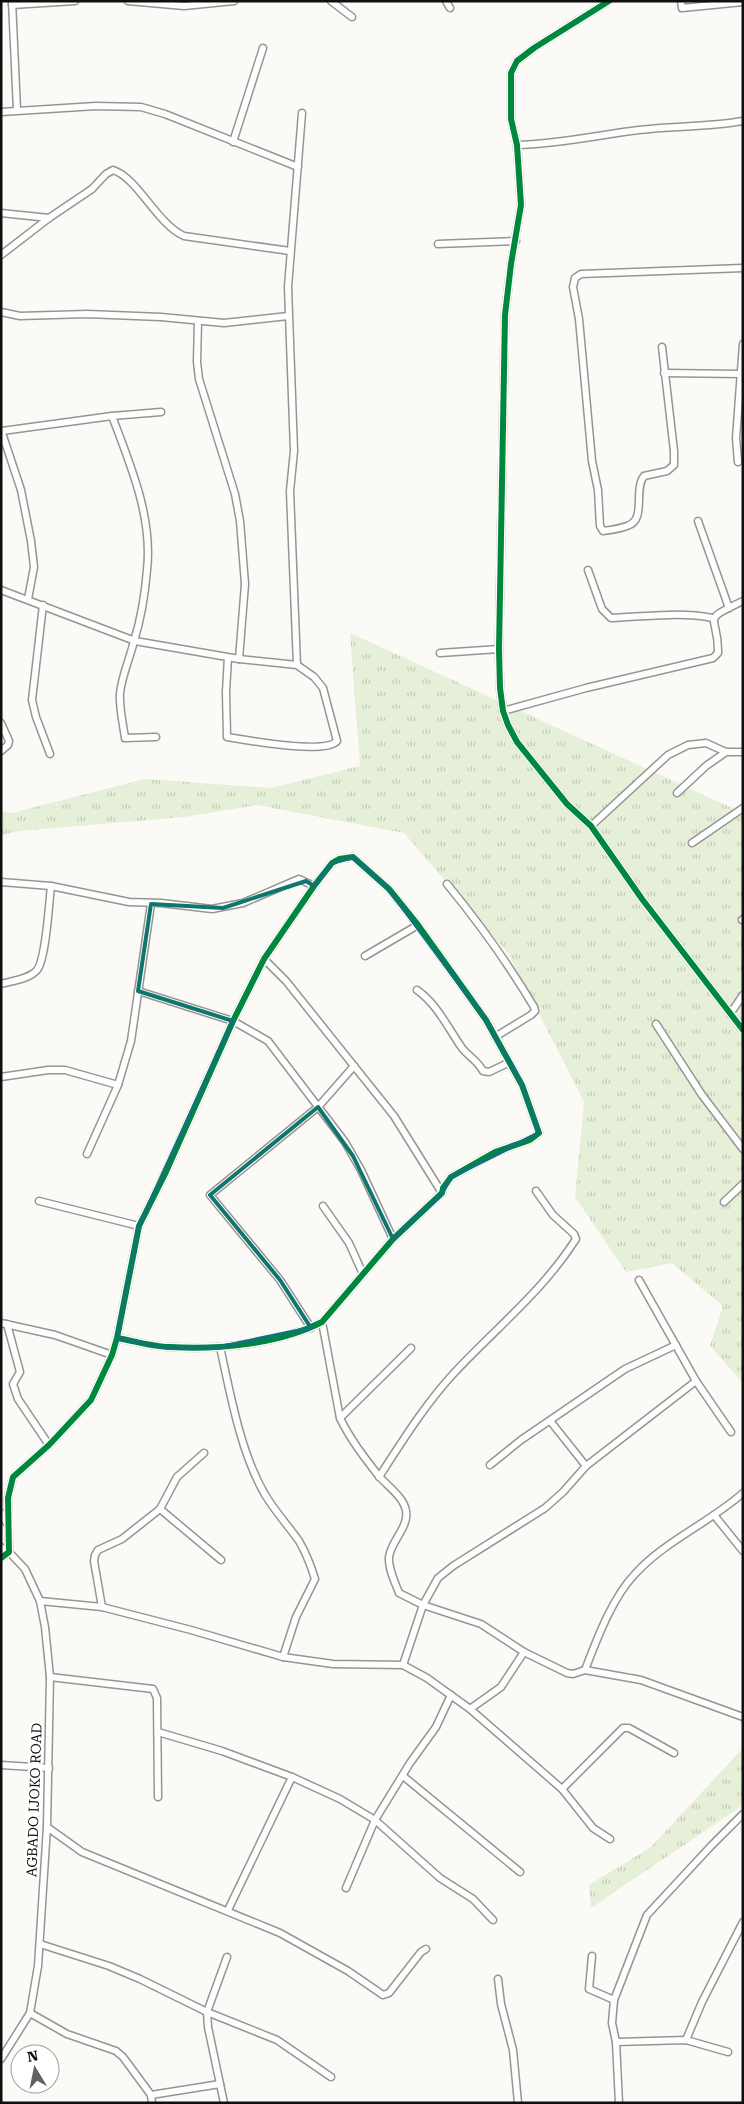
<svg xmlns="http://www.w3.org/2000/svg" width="744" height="2104" viewBox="0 0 744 2104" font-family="'Roboto Serif',serif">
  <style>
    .grass { fill: url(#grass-tufts) }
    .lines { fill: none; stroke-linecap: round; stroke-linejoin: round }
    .street-casing { stroke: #959593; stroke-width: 9 }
    .street { stroke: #fefefe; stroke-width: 6 }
    .cycleway-casing { stroke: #fff; stroke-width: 9 }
    .cycleway { stroke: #00873e; stroke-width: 6 }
    .marked { fill: none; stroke: #0f766e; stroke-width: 4; stroke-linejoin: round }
    .labels { text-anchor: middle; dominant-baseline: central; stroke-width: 5; stroke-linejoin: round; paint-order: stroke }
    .street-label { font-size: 14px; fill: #0f0f0f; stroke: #fff }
  </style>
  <defs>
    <pattern id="grass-tufts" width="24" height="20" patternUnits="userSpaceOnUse" patternTransform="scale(1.25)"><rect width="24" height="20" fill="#e6efd8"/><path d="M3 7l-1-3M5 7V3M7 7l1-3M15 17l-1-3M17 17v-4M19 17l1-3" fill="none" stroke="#c4ccb8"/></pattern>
  </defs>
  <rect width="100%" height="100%" fill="#fbfaf6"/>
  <g class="grass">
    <path d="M 350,633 L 743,813 L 743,1383 L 710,1346 L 723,1306 L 672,1263 L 626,1272 L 575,1197 L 584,1102 L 508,953 L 404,833 L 257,805 L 184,817 L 20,831 L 1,835 L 1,812 L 12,813 L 145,779 L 271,788 L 360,766 Z"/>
    <path d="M 743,1748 L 743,1805 L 591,1908 L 589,1885 L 651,1847 Z"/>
  </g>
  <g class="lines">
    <defs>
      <g id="street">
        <path d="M 12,1 L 17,110"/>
        <path d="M 128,1 L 184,6 L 234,1"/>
        <path d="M 331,1 L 352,17"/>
        <path d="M 446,1 L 450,8"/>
        <path d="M 609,1 L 534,48 L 517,61 L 511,73 L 511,119 L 517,145 L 521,205 L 511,264 L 505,315 L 499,649 L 500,688 L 503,711 L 508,725 L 517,742 L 567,804 L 591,826 L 642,899 L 743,1030"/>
        <path d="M 681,1 L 682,8 L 743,2"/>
        <path d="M 12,5 L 75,1"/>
        <path d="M 1,112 L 96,106 L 141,107 L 165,114 L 298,167"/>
        <path d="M 233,142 L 263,48"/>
        <path d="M 517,145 C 558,144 598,135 639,130 C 674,126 708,127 743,121"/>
        <path d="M 1,213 L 49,218 L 92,189 L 106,174 L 113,170 C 138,178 156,223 184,236 L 290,251"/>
        <path d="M 438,244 L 516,241"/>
        <path d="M 1,255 L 49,218"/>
        <path d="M 1,312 L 20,316 L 87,314 L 161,317 L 224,323 L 288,316"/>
        <path d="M 198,321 L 197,362 L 199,379 L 235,494 L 240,521 L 245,584 L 239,659"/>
        <path d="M 662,347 L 674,451 L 674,465 L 667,471 L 644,476 C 633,490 647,520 627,526 C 619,529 611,530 603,531 L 600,526 L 598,490 L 592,461 L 579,319 L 573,287 L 575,278 L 581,274 L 743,268"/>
        <path d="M 664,373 L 743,374"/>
        <path d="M 112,416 C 130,464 153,517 147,570 C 145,594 141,619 134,641 C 130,658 122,675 120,693 C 119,707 123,724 125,738 L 156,737"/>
        <path d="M 1,430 L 21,490 L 31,541 L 34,567 L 28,599"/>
        <path d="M 2,431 L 112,416 L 161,412"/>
        <path d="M 738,462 L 736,438 L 743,344"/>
        <path d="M 698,521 L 729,608"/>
        <path d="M 588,570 L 602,609 L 611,618 C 646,617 679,611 713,618"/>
        <path d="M 1,590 L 135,641 L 239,659 L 297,665 L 314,677 L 323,688 L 337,741 C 325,755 247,740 227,737 L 226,692 L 228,657"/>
        <path d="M 43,605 L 32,700 L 36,717 L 50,754"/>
        <path d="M 440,653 L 499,649"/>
        <path d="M 297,665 L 291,516 L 290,491 L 294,451 L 288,287 L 302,113"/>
        <path d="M 503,711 L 586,688 L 713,658 L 718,653 C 719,614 698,622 743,601"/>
        <path d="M 1,723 L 9,741 L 8,745 L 1,751"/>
        <path d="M 677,793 L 706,766 L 726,752"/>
        <path d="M 591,826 L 668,755 L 688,745 L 706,743 L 726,752 L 743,752"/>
        <path d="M 692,843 L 743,808"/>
        <path d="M 1,882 L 51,886 L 129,902 L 161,903 L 212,909 L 243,903 L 299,879 L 314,886"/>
        <path d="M 447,884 C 479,923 508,963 534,1007 L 535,1011 L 531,1015 L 495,1037"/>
        <path d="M 742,920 L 743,919"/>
        <path d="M 365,956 L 418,925"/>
        <path d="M 264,959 L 286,981 L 394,1116 L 442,1193"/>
        <path d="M 1,984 C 11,981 30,979 37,970 C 46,959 49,903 51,886"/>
        <path d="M 417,990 C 437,1004 448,1028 462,1048 C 469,1057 477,1060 483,1071 L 489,1072 L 508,1063"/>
        <path d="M 138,991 L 233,1021 L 268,1041 L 345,1142 L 361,1170 L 393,1239"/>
        <path d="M 730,1014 L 743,995"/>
        <path d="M 656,1024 L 702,1095 L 743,1149"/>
        <path d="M 1,1077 L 48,1070 L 65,1070 L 118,1085"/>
        <path d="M 87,1154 L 118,1085 L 131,1041 L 151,904"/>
        <path d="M 39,1201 L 139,1226"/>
        <path d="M 724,1202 L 743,1184"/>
        <path d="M 323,1206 L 349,1243 L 363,1274"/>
        <path d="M 639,1280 L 696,1381 L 731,1432"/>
        <path d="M 322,1322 L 340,1418 C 350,1439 364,1457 378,1475 C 387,1486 404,1497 406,1511 C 409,1527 391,1541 389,1557 C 388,1569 395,1582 399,1593 L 423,1605 L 481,1624 L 524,1652 L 567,1673 L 573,1674 L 585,1670 L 641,1680 L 743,1717"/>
        <path d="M 1,1323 L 55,1335 L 112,1355"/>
        <path d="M 7,1324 L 20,1372 L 13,1384 L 18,1399 L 49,1445"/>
        <path d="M 311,1328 L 280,1280 L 210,1195 L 318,1107 L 354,1066"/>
        <path d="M 220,1347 C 230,1392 240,1450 263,1491 C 272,1508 287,1524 299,1541 C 306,1553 311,1566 315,1579 L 296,1617 L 283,1657"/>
        <path d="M 340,1418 L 411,1348"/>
        <path d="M 551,1422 L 586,1466"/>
        <path d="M 490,1465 L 521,1440 L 625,1369 L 676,1345"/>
        <path d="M 379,1477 C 403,1440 426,1403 455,1372 C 497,1327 542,1292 576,1239 L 574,1234 L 553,1215 L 536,1191"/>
        <path d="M 160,1509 L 221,1560"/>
        <path d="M 1,1513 L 8,1525"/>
        <path d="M 714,1515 L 743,1551"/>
        <path d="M 1,1547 L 9,1552 L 25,1569 L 40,1601 L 45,1627 L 50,1677 L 47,1827 L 38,1966 L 30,2013 L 1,2059"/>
        <path d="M 1,1558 L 9,1552 L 8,1498 L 13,1477 L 49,1445 L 91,1400 L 112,1355 L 117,1338 L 139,1226 L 165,1174 L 233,1021 L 264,959 L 314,886 L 332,863 L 339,859 L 353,857 L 389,889 L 418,925 L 486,1020 L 522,1085 L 539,1133 L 530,1140 L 495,1152 L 451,1177 L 443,1188 L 442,1193 L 393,1239 L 322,1322 C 279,1344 218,1350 170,1347 C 153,1347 134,1341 117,1338"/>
        <path d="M 40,1601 L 102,1607 L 191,1630 L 283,1657 L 333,1664 L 403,1665 L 427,1678 L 470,1709 L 562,1789 L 593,1828 L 610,1839"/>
        <path d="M 102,1607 L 94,1561 L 95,1555 L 98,1550 L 122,1539 L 160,1509 L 177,1477 L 204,1453"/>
        <path d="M 403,1665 L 423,1605 L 438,1578 L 453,1566 L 545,1508 L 563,1492 L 586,1466 L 696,1381"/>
        <path d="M 585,1670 C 597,1639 612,1598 635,1574 C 665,1541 709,1523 743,1493"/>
        <path d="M 50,1677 L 153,1689 L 157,1698 L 158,1797"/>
        <path d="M 470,1709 L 501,1687 L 524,1652"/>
        <path d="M 158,1732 L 222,1751 L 292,1777 L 340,1799 L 375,1820 L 440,1878 L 473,1899 L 493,1920"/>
        <path d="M 1,1765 L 49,1768"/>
        <path d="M 403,1776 L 520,1872"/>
        <path d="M 562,1789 L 623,1728 L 629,1728 L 674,1753"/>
        <path d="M 47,1827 L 82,1852 L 280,1933 L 348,1971 L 383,1995 L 389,1993 L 421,1952 L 426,1949"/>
        <path d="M 346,1888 L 375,1820 L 410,1763 L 436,1727 L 451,1695"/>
        <path d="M 228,1910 L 292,1777"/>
        <path d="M 40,1944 L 109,1966 L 140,1979 L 207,2012 L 277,2040 L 331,2077"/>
        <path d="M 592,1956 L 589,1989 L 614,2000"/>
        <path d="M 498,1979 L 501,2004 L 513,2050 L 518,2103"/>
        <path d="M 30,2013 L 67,2034 L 116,2051 L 123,2057 L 151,2095 L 152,2103"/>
        <path d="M 686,2040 L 702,2002 L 743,1922"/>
        <path d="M 616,2042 L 686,2040 L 728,2052"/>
        <path d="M 151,2095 L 220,2084"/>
        <path d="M 224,2103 L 208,2027 L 207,2012 L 227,1957"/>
        <path d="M 619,2103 L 616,2042 L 612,2023 L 614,2000 L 647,1915 L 711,1846 L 743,1814"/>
      </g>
    </defs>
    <use href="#street" class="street-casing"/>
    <use href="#street" class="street"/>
    <defs>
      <g id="cycleway">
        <path d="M 609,1 L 534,48 L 517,61 L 511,73 L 511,119 L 517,145 L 521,205 L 511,264 L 505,315 L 499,649 L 500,688 L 503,711 L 508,725 L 517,742 L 567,804 L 591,826 L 642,899 L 743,1030"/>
        <path d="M 1,1558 L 9,1552 L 8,1498 L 13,1477 L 49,1445 L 91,1400 L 112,1355 L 117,1338 L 139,1226 L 165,1174 L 233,1021 L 264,959 L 314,886 L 332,863 L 339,859 L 353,857 L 389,889 L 418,925 L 486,1020 L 522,1085 L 539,1133 L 530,1140 L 495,1152 L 451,1177 L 443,1188 L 442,1193 L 393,1239 L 322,1322 C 279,1344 218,1350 170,1347 C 153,1347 134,1341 117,1338"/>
      </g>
    </defs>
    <use href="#cycleway" class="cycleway-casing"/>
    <use href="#cycleway" class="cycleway"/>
  </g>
  <path class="marked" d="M 353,857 L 389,889 L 486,1020 L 522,1085 L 539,1133 L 451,1177 L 442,1193 L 393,1239 L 353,1156 L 318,1107 L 210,1195 L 280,1280 L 311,1328 L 220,1347 L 169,1348 L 117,1338 L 139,1226 L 233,1021 L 138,991 L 151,904 L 223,908 L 306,881 L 314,886 L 332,863 Z"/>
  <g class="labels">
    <g class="street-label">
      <text transform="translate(34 1800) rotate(-88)">AGBADO IJOKO ROAD</text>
    </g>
  </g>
  <rect width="744" height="2104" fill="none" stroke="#0f0f0f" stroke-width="5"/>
  <g transform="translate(35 2069) rotate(350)"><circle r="24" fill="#ffffff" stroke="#9f9f9f"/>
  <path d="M0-4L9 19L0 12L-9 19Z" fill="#626160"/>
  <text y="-8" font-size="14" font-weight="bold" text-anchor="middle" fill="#0f0f0f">N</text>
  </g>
</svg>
